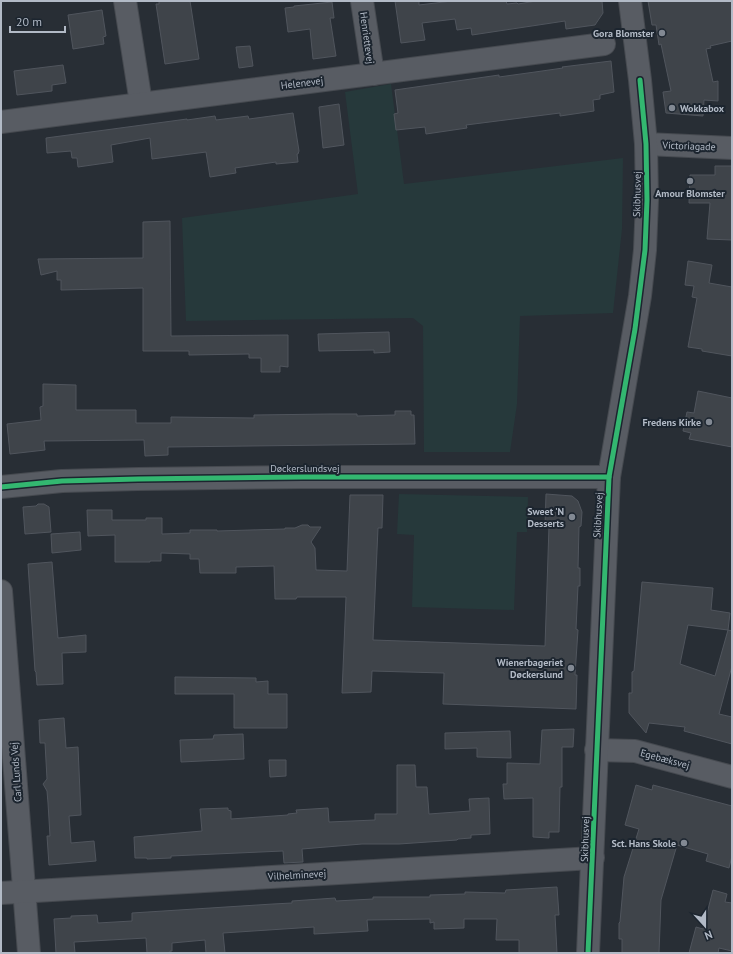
<svg xmlns="http://www.w3.org/2000/svg" width="733" height="954" viewBox="0 0 733 954" font-family="'PT Sans',sans-serif">
  <style>
    .green { fill: #26393b }
    .building { fill: #3f444a; stroke: #50555d }
    .lines { fill: none; stroke-linecap: round; stroke-linejoin: round }
    .minor-casing { stroke: #464a50; stroke-width: 24 }
    .minor { stroke: #585c63; stroke-width: 22 }
    .cycleway-casing { stroke: #1c252f; stroke-width: 8 }
    .cycleway { stroke: #33b770; stroke-width: 5 }
    .poi-dot { fill: #828993; stroke: #1c252f; stroke-width: 1.5 }
    .labels { text-anchor: middle; dominant-baseline: central; stroke-width: 4; stroke-linejoin: round; paint-order: stroke }
    .poi-label { font-size: 10px; font-weight: bold; fill: #b2bac6; stroke: #1c252f; text-anchor: end }
    .street-label { font-size: 10px; fill: #b2bac6; stroke: #1c252f }
  </style>
  <rect width="100%" height="100%" fill="#282e35"/>
  <g class="green">
    <path d="M 391,84 L 404,184 L 623,158 L 622,229 L 613,313 L 520,316 L 517,404 L 510,452 L 424,452 L 423,326 L 413,318 L 186,321 L 182,218 L 358,194 L 345,92 Z"/>
    <path d="M 399,494 L 528,497 L 527,532 L 517,532 L 514,610 L 412,607 L 414,535 L 397,534 Z"/>
  </g>
  <g class="building">
    <path d="M 159,1 L 190,1 L 199,59 L 165,64 L 156,4 L 159,4 Z"/>
    <path d="M 395,1 L 419,1 L 419,5 L 452,1 L 506,1 L 507,4 L 517,3 L 518,4 L 536,1 L 602,1 L 603,13 L 595,25 L 566,29 L 565,21 L 472,35 L 471,28 L 457,30 L 455,19 L 422,23 L 425,40 L 401,43 Z"/>
    <path d="M 648,1 L 732,1 L 732,41 L 710,46 L 711,48 L 706,49 L 713,82 L 718,81 L 718,101 L 704,100 L 703,116 L 666,113 L 663,92 L 671,91 L 661,44 L 659,45 L 656,25 L 652,25 Z"/>
    <path d="M 332,2 L 334,18 L 330,18 L 336,56 L 313,59 L 310,29 L 288,32 L 285,8 L 294,7 L 294,6 Z"/>
    <path d="M 102,10 L 106,36 L 103,37 L 104,44 L 73,49 L 68,15 Z"/>
    <path d="M 250,46 L 253,66 L 239,68 L 236,47 Z"/>
    <path d="M 611,61 L 614,92 L 600,95 L 600,99 L 593,100 L 594,111 L 560,116 L 560,113 L 466,125 L 467,128 L 426,134 L 425,127 L 396,130 L 394,114 L 398,113 L 395,90 L 499,75 L 499,77 L 535,72 L 563,68 L 562,67 Z"/>
    <path d="M 63,65 L 66,83 L 52,85 L 52,91 L 17,95 L 14,71 Z"/>
    <path d="M 339,104 L 344,145 L 323,148 L 319,107 Z"/>
    <path d="M 293,113 L 299,151 L 298,154 L 297,154 L 298,162 L 276,164 L 276,162 L 235,168 L 236,173 L 210,177 L 206,152 L 152,159 L 150,138 L 111,145 L 113,162 L 78,167 L 77,158 L 72,158 L 71,151 L 47,153 L 46,138 L 187,119 L 187,120 L 215,116 L 216,120 L 248,116 L 249,119 Z"/>
    <path d="M 715,166 L 732,166 L 732,240 L 707,239 L 710,203 L 689,203 L 690,175 L 715,175 Z"/>
    <path d="M 170,221 L 171,336 L 288,335 L 288,367 L 280,366 L 280,372 L 261,372 L 261,358 L 249,358 L 249,354 L 189,355 L 189,351 L 143,351 L 143,288 L 61,290 L 61,280 L 57,280 L 57,271 L 41,275 L 38,259 L 143,258 L 143,222 Z"/>
    <path d="M 688,261 L 712,265 L 709,283 L 732,287 L 732,356 L 702,351 L 702,349 L 688,347 L 697,298 L 692,297 L 694,286 L 685,285 Z"/>
    <path d="M 389,332 L 390,352 L 374,353 L 374,350 L 319,351 L 318,334 Z"/>
    <path d="M 43,384 L 76,385 L 76,410 L 136,410 L 136,423 L 171,423 L 171,417 L 254,418 L 254,415 L 330,414 L 357,414 L 357,416 L 395,415 L 395,411 L 411,411 L 411,415 L 414,415 L 415,444 L 168,447 L 168,455 L 145,456 L 144,440 L 44,441 L 45,450 L 10,454 L 7,424 L 41,420 L 40,407 L 43,406 Z"/>
    <path d="M 698,391 L 732,398 L 732,447 L 689,439 L 691,433 L 683,431 L 687,412 L 694,413 Z"/>
    <path d="M 546,494 L 572,496 L 578,501 L 582,512 L 581,526 L 579,527 L 578,568 L 580,568 L 580,586 L 578,586 L 576,629 L 578,630 L 575,675 L 577,675 L 576,709 L 443,704 L 444,673 L 372,671 L 371,692 L 342,693 L 346,597 L 297,597 L 296,599 L 275,599 L 274,566 L 236,567 L 236,573 L 200,573 L 199,559 L 190,559 L 190,554 L 161,553 L 161,561 L 150,561 L 150,562 L 115,562 L 115,535 L 88,536 L 87,510 L 112,510 L 112,520 L 146,520 L 146,518 L 162,518 L 162,534 L 190,533 L 190,530 L 217,530 L 217,531 L 285,529 L 285,528 L 295,528 L 302,525 L 308,525 L 310,527 L 321,527 L 311,542 L 315,548 L 316,570 L 347,571 L 350,495 L 383,495 L 382,528 L 378,528 L 373,640 L 545,646 L 549,526 L 545,526 Z"/>
    <path d="M 38,504 L 44,504 L 49,507 L 51,532 L 25,534 L 23,507 L 36,506 Z"/>
    <path d="M 80,532 L 81,550 L 52,553 L 51,534 Z"/>
    <path d="M 52,562 L 58,638 L 86,635 L 86,652 L 62,653 L 63,684 L 37,685 L 36,672 L 35,671 L 28,564 Z"/>
    <path d="M 642,582 L 713,588 L 711,610 L 730,613 L 728,630 L 688,625 L 680,664 L 715,676 L 728,630 L 732,631 L 732,666 L 719,714 L 732,717 L 732,744 L 684,731 L 685,727 L 649,723 L 646,733 L 629,713 L 629,693 L 632,693 L 632,672 L 634,671 Z"/>
    <path d="M 175,677 L 256,678 L 256,682 L 268,681 L 268,694 L 287,694 L 287,728 L 234,728 L 234,694 L 175,694 Z"/>
    <path d="M 64,718 L 66,748 L 78,747 L 81,815 L 69,816 L 71,843 L 94,841 L 96,861 L 49,865 L 47,836 L 50,836 L 48,803 L 47,791 L 43,784 L 47,779 L 45,743 L 40,743 L 39,720 Z"/>
    <path d="M 574,729 L 573,747 L 562,747 L 562,787 L 560,787 L 559,832 L 549,832 L 549,838 L 533,837 L 533,798 L 504,799 L 503,784 L 507,784 L 507,763 L 540,764 L 542,730 Z"/>
    <path d="M 510,731 L 511,758 L 477,757 L 477,748 L 445,749 L 445,733 Z"/>
    <path d="M 243,734 L 244,759 L 181,762 L 180,740 L 213,739 L 214,735 Z"/>
    <path d="M 269,760 L 286,760 L 286,776 L 270,777 Z"/>
    <path d="M 397,765 L 415,765 L 416,787 L 427,787 L 429,814 L 470,811 L 469,799 L 489,798 L 490,834 L 471,835 L 471,838 L 458,839 L 457,840 L 399,844 L 362,844 L 302,849 L 303,862 L 284,863 L 283,851 L 171,856 L 171,858 L 147,859 L 147,858 L 135,858 L 134,837 L 202,831 L 200,809 L 228,808 L 228,810 L 231,811 L 231,819 L 288,815 L 288,814 L 297,813 L 296,810 L 328,808 L 329,822 L 375,820 L 375,814 L 397,814 Z"/>
    <path d="M 636,785 L 652,790 L 653,785 L 732,806 L 732,856 L 729,868 L 706,861 L 708,854 L 677,845 L 661,900 L 659,953 L 622,953 L 622,939 L 619,939 L 619,923 L 620,922 L 624,877 L 639,829 L 625,825 Z"/>
    <path d="M 557,887 L 559,915 L 555,915 L 557,953 L 519,953 L 519,940 L 496,940 L 497,919 L 464,919 L 464,928 L 434,929 L 434,922 L 430,923 L 430,919 L 367,920 L 368,931 L 314,934 L 314,927 L 223,933 L 225,953 L 206,953 L 205,940 L 172,943 L 172,951 L 170,951 L 170,953 L 147,953 L 146,938 L 74,942 L 75,953 L 56,953 L 54,919 L 71,918 L 71,916 L 97,915 L 98,923 L 132,921 L 132,913 L 273,904 L 292,903 L 292,901 L 335,898 L 336,901 L 373,899 L 373,897 L 430,897 L 430,895 L 465,894 L 465,892 L 505,893 L 506,890 Z"/>
    <path d="M 713,890 L 727,894 L 725,902 L 732,903 L 732,951 L 719,948 L 718,953 L 689,953 L 696,927 L 703,929 Z"/>
  </g>
  <g class="lines">
    <defs>
      <g id="minor">
        <path d="M 125,1 L 141,103"/>
        <path d="M 362,1 L 373,74"/>
        <path d="M 1,122 L 604,44"/>
        <path d="M 646,144 L 732,148"/>
        <path d="M 1,487 L 62,481 L 138,479 L 303,477 L 609,477"/>
        <path d="M 1,591 L 29,953"/>
        <path d="M 596,750 L 635,751 L 732,777"/>
        <path d="M 1,893 L 593,858"/>
        <path d="M 588,953 L 609,477 L 640,296 L 645,250 L 647,200 L 646,144 L 640,80 L 630,1"/>
      </g>
    </defs>
    <use href="#minor" class="minor-casing"/>
    <use href="#minor" class="minor"/>
    <defs>
      <g id="cycleway">
        <path d="M 1,487 L 62,481 L 138,479 L 303,477 L 609,477"/>
        <path d="M 588,953 L 609,477 L 635,329 L 645,250 L 647,200 L 646,144 L 640,80"/>
      </g>
    </defs>
    <use href="#cycleway" class="cycleway-casing"/>
    <use href="#cycleway" class="cycleway"/>
  </g>
  <g class="poi-dot">
    <circle cx="662" cy="33" r="4"/>
    <circle cx="672" cy="108" r="4"/>
    <circle cx="690" cy="181" r="4"/>
    <circle cx="709" cy="422" r="4"/>
    <circle cx="572" cy="517" r="4"/>
    <circle cx="571" cy="668" r="4"/>
    <circle cx="684" cy="843" r="4"/>
  </g>
  <g class="labels">
    <g class="poi-label">
      <text x="654" y="33">Gora Blomster</text>
      <text x="680" y="108" text-anchor="start">Wokkabox</text>
      <text x="690" y="193" text-anchor="middle">Amour Blomster</text>
      <text x="701" y="422">Fredens Kirke</text>
      <text x="564" y="511">Sweet 'N<tspan x="564" dy="12">Desserts</tspan></text>
      <text x="563" y="662">Wienerbageriet<tspan x="563" dy="12">Døckerslund</tspan></text>
      <text x="676" y="843">Sct. Hans Skole</text>
    </g>
    <g class="street-label">
      <text transform="translate(367 38) rotate(82)">Henriettevej</text>
      <text transform="translate(302 83) rotate(-7)">Helenevej</text>
      <text transform="translate(689 146) rotate(2)">Victoriagade</text>
      <text transform="translate(637 194) rotate(-89)">Skibhusvej</text>
      <text x="305" y="468">Døckerslundsvej</text>
      <text transform="translate(598 515) rotate(-87)">Skibhusvej</text>
      <text transform="translate(665 759) rotate(15)">Egebæksvej</text>
      <text transform="translate(16 772) rotate(-94)">Carl Lunds Vej</text>
      <text transform="translate(585 839) rotate(-88)">Skibhusvej</text>
      <text transform="translate(297 875) rotate(-3)">Vilhelminevej</text>
    </g>
  </g>
  <rect width="733" height="954" fill="none" stroke="#b2bac6" stroke-width="4"/>
  <g transform="translate(705 926) rotate(159)" stroke="#1c252f" stroke-width="3" paint-order="stroke">
  <path d="M0-3L7 15L0 10L-7 15Z" fill="#b2bac6"/>
  <text y="-6" font-size="11" font-weight="bold" text-anchor="middle" fill="#b2bac6">N</text>
  </g>
  <path d="M10 26v6h55v-6" fill="none" stroke="#b2bac6" stroke-width="2"/>
  <text x="16" y="26" font-size="12" fill="#b2bac6" stroke="#1c252f" stroke-width="3" paint-order="stroke">20 m</text>
</svg>
